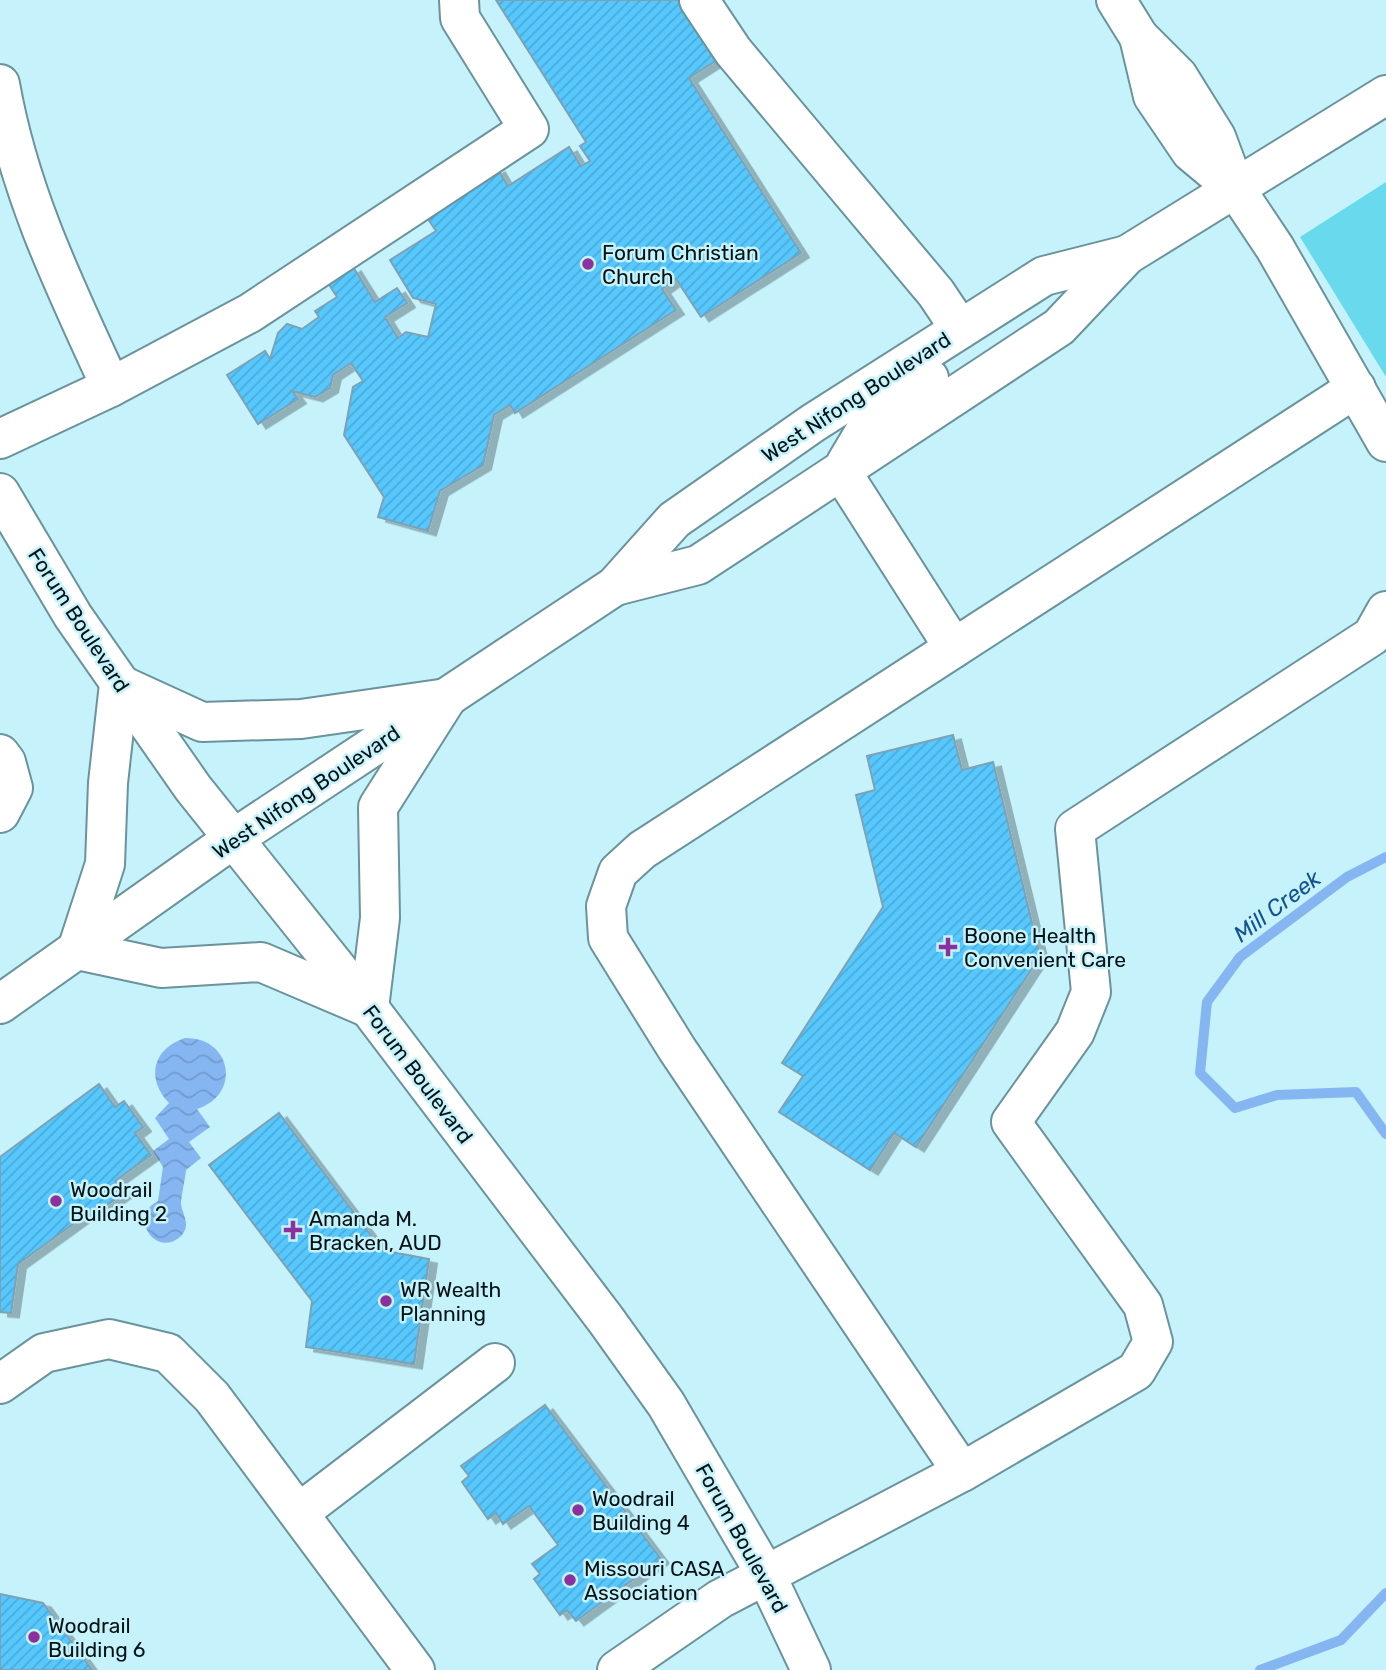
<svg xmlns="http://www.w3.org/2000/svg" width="1386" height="1670" viewBox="0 0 1386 1670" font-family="Rubik,sans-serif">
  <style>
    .green { fill: #69daee }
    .water { fill: url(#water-waves) }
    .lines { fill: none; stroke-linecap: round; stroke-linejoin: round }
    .stream { stroke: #85b6f2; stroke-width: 10 }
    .building { fill: url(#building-hatch); stroke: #7fa1b4; stroke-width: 2; filter: url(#shadow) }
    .minor-casing { stroke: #6a939b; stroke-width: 42 }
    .major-casing { stroke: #6a939b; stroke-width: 42 }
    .minor { stroke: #fff; stroke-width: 38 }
    .major { stroke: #fff; stroke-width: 38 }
    .poi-dot { fill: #8a319d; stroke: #c6f2fb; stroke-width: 2.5 }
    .labels { text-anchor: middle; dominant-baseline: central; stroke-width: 5; stroke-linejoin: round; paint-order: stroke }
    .poi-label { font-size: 21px; fill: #031215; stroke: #c6f2fb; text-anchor: start }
    .street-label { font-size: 21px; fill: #031215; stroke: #c6f2fb }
    .water-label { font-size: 23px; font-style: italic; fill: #125194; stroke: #c6f2fb }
  </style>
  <defs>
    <pattern id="water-waves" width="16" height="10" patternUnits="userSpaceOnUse" patternTransform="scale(1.75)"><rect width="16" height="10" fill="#85b6f2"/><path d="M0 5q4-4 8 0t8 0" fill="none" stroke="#719bcf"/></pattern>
    <pattern id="building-hatch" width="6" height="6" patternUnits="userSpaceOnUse" patternTransform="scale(1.75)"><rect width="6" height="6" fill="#57c8fe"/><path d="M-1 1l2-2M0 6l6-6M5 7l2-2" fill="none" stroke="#4aabd9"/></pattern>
    <filter id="shadow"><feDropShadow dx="8" dy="4.5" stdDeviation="0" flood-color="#0004"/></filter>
  </defs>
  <rect width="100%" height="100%" fill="#c6f2fb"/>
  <path class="green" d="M 1386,182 L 1386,377 L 1300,237 Z"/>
  <path class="water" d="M 185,1038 C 232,1037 242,1095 197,1109 L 210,1127 L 189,1142 L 201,1158 L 186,1170 C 185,1180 182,1192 181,1202 C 181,1214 193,1225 180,1237 C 155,1258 128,1216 158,1201 L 163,1167 L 153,1151 L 169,1139 L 155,1118 L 169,1103 C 146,1079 152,1049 185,1038 Z"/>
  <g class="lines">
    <g class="stream">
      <path d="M 1386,857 L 1347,877 L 1240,957 L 1207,1002 L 1200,1073 L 1235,1108 L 1277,1095 L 1356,1092 L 1386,1134"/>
      <path d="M 1260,1670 L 1341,1640 L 1386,1593"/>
    </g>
  </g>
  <g class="building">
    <path d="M 496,0 L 678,0 L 717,60 L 689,78 L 801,253 L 701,317 L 676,279 L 662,289 L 676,310 L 515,413 L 510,405 L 494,415 L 483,465 L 440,491 L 428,531 L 378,517 L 384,497 L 344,435 L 353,387 L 363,381 L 351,363 L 333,375 L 330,388 L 315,397 L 292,391 L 298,399 L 258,424 L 227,375 L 265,351 L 270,359 L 278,333 L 287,324 L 302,329 L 319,317 L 315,311 L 337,297 L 328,283 L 353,267 L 375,302 L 397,288 L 407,303 L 385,317 L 398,338 L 406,332 L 428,337 L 436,304 L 413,298 L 390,260 L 436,231 L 424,213 L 497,168 L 508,186 L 569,147 L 581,166 L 590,161 L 580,146 L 586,142 Z"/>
    <path d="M 953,735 L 962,770 L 993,762 L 1040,956 L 916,1147 L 894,1133 L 870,1170 L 779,1112 L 803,1076 L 782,1063 L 883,907 L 856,795 L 875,790 L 867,756 Z"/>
    <path d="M 99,1084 L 115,1107 L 124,1101 L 143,1127 L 135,1133 L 151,1155 L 115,1181 L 124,1193 L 90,1217 L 87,1214 L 18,1264 L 11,1313 L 0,1312 L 0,1157 Z"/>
    <path d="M 279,1113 L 382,1250 L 429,1259 L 414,1364 L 306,1347 L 312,1301 L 209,1165 Z"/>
    <path d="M 545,1405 L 661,1559 L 576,1621 L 567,1610 L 560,1615 L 534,1579 L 540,1574 L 532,1564 L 558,1545 L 529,1506 L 503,1524 L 496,1513 L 488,1519 L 462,1482 L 469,1476 L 461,1466 Z"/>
    <path d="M 0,1594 L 43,1603 L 92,1670 L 0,1670 Z"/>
  </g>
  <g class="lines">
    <defs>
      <g id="minor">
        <path d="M 699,0 L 733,51 L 936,293 L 960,329"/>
        <path d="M 1116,0 L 1139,37 L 1178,76 L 1216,137 L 1235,188 L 1275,248 L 1386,442"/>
        <path d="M 1139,37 L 1153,96 L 1191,152 L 1233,187"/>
        <path d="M 0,84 C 19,193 65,287 111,387"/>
        <path d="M 0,439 L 111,387 L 250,313 L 529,129 L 460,18 L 459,0"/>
        <path d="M 0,493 L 73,616 L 193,788 L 369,1008 L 606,1320 L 666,1404 L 766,1575 L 811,1670"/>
        <path d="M 954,648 L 1356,388"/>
        <path d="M 0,754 L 6,762 L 13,788 L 0,813"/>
        <path d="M 0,1384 L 44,1353 L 109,1339 L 168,1353 L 212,1397 L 415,1670"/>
        <path d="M 962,1472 L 1136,1371 L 1153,1342 L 1143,1305 L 1011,1122 L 1075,1032 L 1091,992 L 1075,829 L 1372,636 L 1386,611"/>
        <path d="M 300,1512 L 495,1363"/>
        <path d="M 617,1670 L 720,1599 L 962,1472 L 677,1049 L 608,938 L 606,906 L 618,872 L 642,850 L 954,648 L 841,471"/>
      </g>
      <g id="major">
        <path d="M 846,463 L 874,416 L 929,378"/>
        <path d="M 615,586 L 698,565 L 1059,327 L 1127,255 L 1386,95"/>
        <path d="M 119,684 L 202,722 L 301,719 L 447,698 L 378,807 L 380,918 L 369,1008 L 261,962 L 161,968 L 77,950 L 105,864 L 108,783 Z"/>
        <path d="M 0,1004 L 233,839 L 615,586 L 674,520 L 813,423 L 1044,276 L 1127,255"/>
      </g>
    </defs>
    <use href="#minor" class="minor-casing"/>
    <use href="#major" class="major-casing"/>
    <use href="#minor" class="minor"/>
    <use href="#major" class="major"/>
  </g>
  <g class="poi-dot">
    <circle cx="588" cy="264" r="7"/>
    <path d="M944.5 936.5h7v7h7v7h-7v7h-7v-7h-7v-7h7z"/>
    <circle cx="56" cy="1201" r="7"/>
    <path d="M289.5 1219.5h7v7h7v7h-7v7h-7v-7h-7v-7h7z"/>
    <circle cx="386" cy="1301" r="7"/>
    <circle cx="578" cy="1510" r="7"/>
    <circle cx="570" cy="1580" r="7"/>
    <circle cx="34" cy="1637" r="7"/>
  </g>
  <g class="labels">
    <g class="poi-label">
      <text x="602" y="252">Forum Christian<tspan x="602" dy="24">Church</tspan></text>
      <text x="964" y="935">Boone Health<tspan x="964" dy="24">Convenient Care</tspan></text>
      <text x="70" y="1189">Woodrail<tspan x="70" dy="24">Building 2</tspan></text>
      <text x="309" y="1218">Amanda M.<tspan x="309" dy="24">Bracken, AUD</tspan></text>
      <text x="400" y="1289">WR Wealth<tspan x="400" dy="24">Planning</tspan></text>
      <text x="592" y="1498">Woodrail<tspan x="592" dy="24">Building 4</tspan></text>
      <text x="584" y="1568">Missouri CASA<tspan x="584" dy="24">Association</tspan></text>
      <text x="48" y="1625">Woodrail<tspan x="48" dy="24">Building 6</tspan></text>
    </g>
    <g class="street-label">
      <text transform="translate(856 397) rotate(-33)">West Nifong Boulevard</text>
      <text transform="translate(79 620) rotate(57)">Forum Boulevard</text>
      <text transform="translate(306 792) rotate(-34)">West Nifong Boulevard</text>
      <text transform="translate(418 1074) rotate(53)">Forum Boulevard</text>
      <text transform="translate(742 1538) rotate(61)">Forum Boulevard</text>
    </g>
    <g class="water-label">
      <text transform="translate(1277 906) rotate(-37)">Mill Creek</text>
    </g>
  </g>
</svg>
